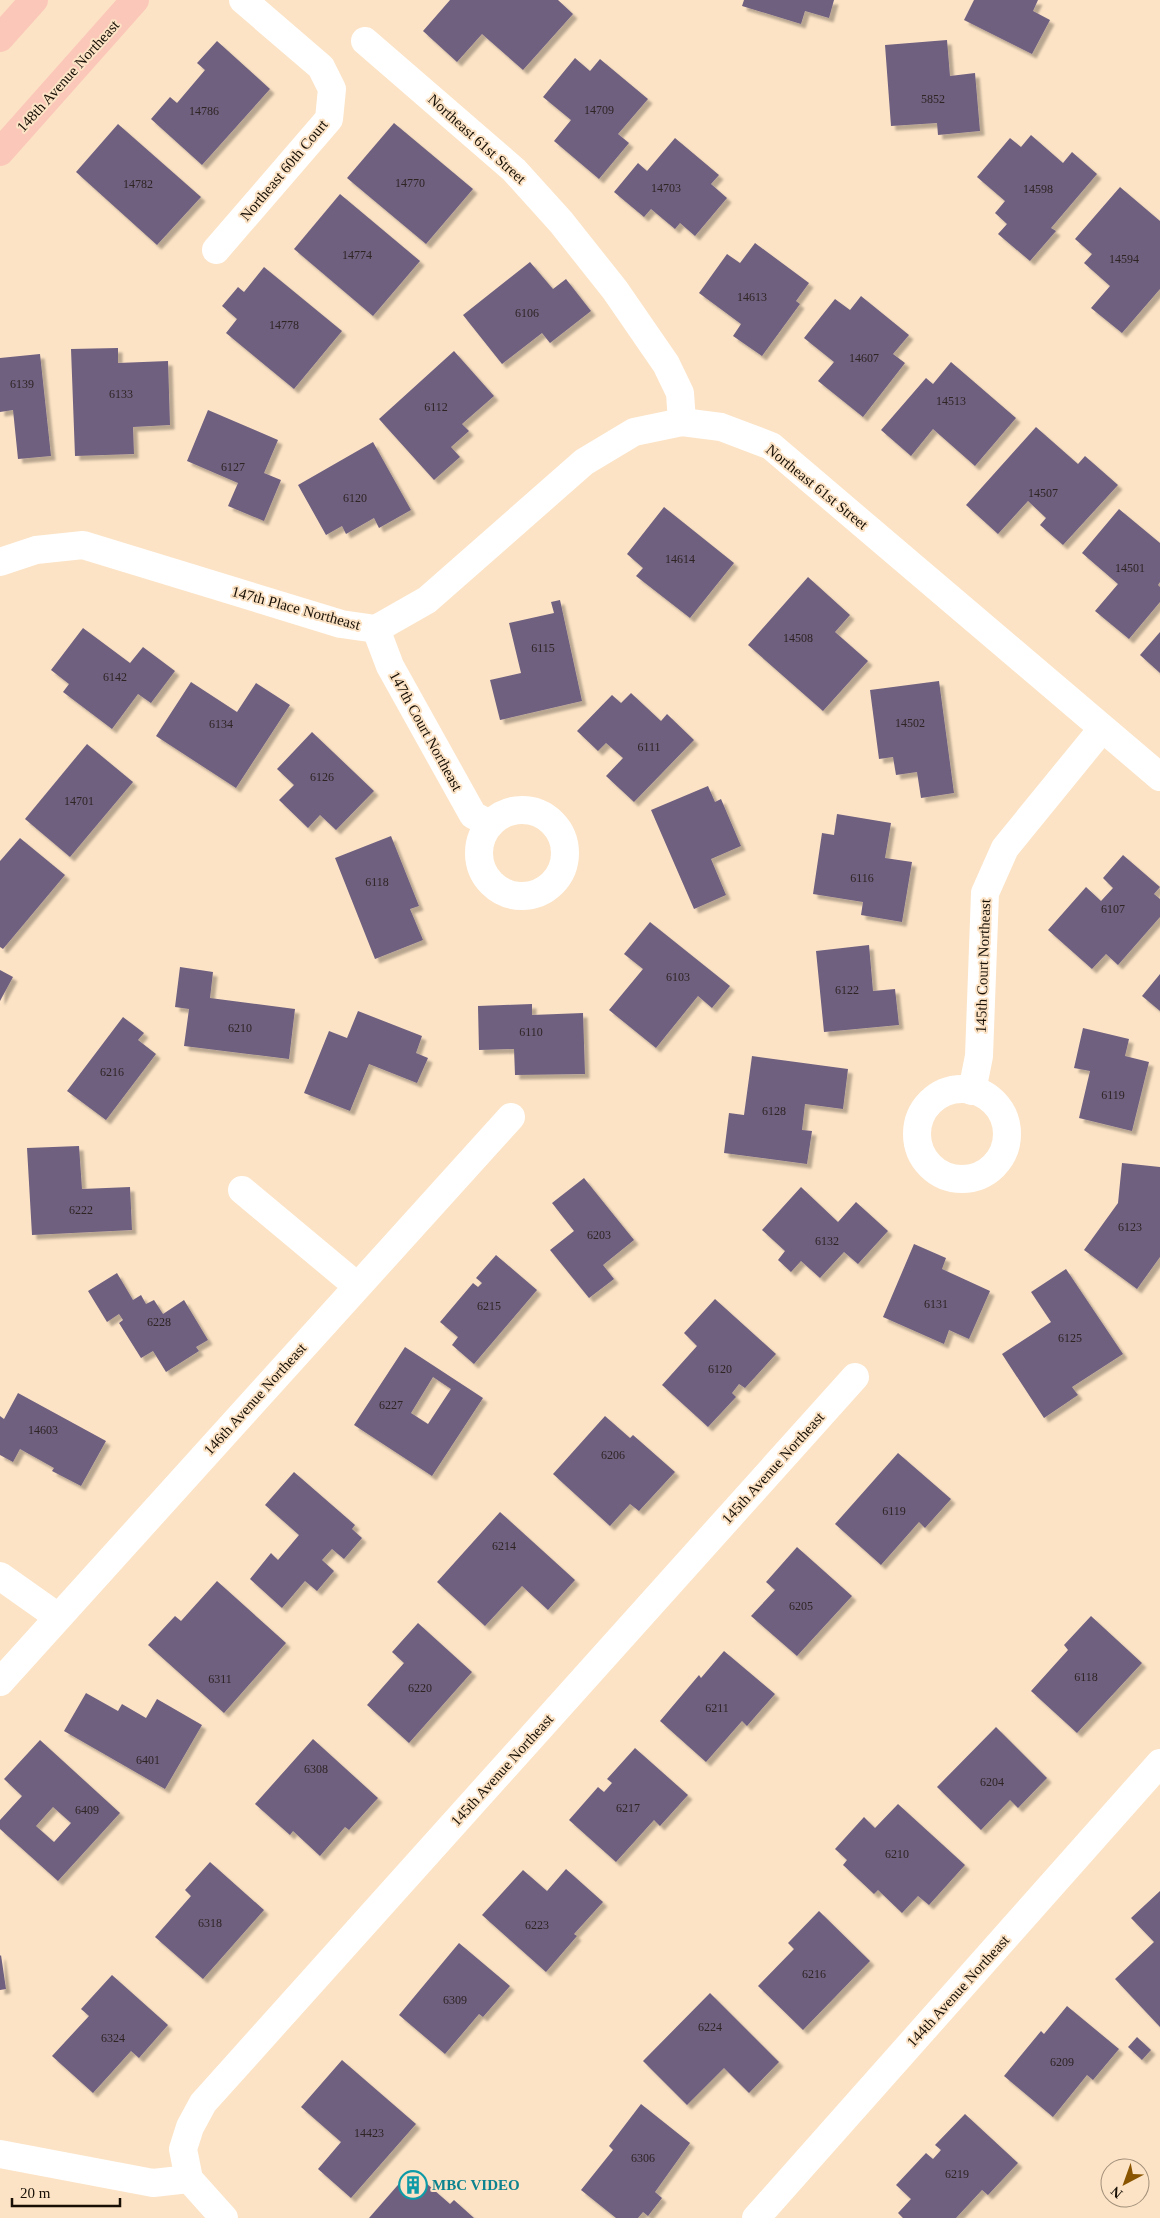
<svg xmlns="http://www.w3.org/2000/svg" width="1160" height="2218" viewBox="0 0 1160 2218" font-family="'Times New Roman',serif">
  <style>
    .building { fill: #6f6080; fill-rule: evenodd; filter: url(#shadow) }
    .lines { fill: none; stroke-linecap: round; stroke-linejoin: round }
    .street { stroke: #fff; stroke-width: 28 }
    .primary { stroke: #fbc7b9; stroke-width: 28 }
    .labels { text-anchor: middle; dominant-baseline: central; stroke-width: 4; stroke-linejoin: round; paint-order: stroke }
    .number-label { font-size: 12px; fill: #2e2424 }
    .street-label { font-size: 15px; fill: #181006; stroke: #fce3c5 }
    .culture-label { font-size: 15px; font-weight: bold; fill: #0d838f; stroke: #fce3c5; text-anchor: start }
  </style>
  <defs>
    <filter id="shadow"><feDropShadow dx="4.5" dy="4.5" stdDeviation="1" flood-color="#0004"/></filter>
  </defs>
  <rect width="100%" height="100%" fill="#fce3c5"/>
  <g class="building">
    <path d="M 450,0 L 558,0 L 573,14 L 523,70 L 482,34 L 457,62 L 423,31 Z"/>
    <path d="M 744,0 L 834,0 L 829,18 L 805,11 L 801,24 L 742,6 Z"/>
    <path d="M 974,0 L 1038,0 L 1033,11 L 1050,20 L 1032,54 L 964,20 Z"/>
    <path d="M 947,40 L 950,76 L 975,73 L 980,131 L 938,135 L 937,123 L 891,126 L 885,45 Z"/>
    <path d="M 217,41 L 270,89 L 202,165 L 151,119 L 170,97 L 177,103 L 205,70 L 197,63 Z"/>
    <path d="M 575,58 L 590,71 L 600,59 L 648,99 L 618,134 L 629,143 L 599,179 L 554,141 L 571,120 L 543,97 Z"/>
    <path d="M 394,123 L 473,189 L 426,244 L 347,178 Z"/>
    <path d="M 118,124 L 201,197 L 157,245 L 76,172 Z"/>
    <path d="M 1031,135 L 1063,163 L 1072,152 L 1097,174 L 1051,228 L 1056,231 L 1030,261 L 998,234 L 1007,224 L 995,213 L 1005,201 L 977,177 L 1010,138 L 1021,147 Z"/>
    <path d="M 675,138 L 719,175 L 711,184 L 727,198 L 695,236 L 680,223 L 675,229 L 651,209 L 644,217 L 614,192 L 638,163 L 647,171 Z"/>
    <path d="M 1120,187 L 1160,221 L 1160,289 L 1122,333 L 1091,308 L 1110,286 L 1084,263 L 1092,254 L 1075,239 Z"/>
    <path d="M 340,194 L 420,261 L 373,316 L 294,249 Z"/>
    <path d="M 755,243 L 809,283 L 796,301 L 800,304 L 762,356 L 733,336 L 741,324 L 699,293 L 727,254 L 740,263 Z"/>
    <path d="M 530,262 L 553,289 L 566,279 L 591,311 L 550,343 L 542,333 L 502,364 L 463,315 Z"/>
    <path d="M 264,267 L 342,331 L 294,389 L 226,333 L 237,319 L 222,306 L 238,287 L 244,292 Z"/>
    <path d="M 861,296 L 909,335 L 893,354 L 905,363 L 863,417 L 818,381 L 834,362 L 804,338 L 835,299 L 850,310 Z"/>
    <path d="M 118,348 L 118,363 L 168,361 L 170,425 L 133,427 L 134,454 L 75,456 L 71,349 Z"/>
    <path d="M 454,351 L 494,396 L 462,424 L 469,431 L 451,447 L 460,457 L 434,480 L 379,419 Z"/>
    <path d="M 40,354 L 51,456 L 18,459 L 13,410 L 0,412 L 0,358 Z"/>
    <path d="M 951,362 L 1016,418 L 975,466 L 933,429 L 911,456 L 881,430 L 926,378 L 933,384 Z"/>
    <path d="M 208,410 L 278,440 L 264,473 L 281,480 L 264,521 L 228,506 L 238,483 L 187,461 Z"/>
    <path d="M 1036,427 L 1078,464 L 1085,456 L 1118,485 L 1063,545 L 1040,525 L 1046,518 L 1028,501 L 998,534 L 966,505 Z"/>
    <path d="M 373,442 L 411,510 L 379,528 L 374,518 L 346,534 L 342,526 L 326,535 L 298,485 Z"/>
    <path d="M 664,507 L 734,563 L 690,618 L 636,576 L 643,568 L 627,554 Z"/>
    <path d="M 1119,509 L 1160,543 L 1160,582 L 1158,585 L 1160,587 L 1160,602 L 1129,639 L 1095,611 L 1118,584 L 1082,553 Z"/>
    <path d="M 808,577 L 850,615 L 835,632 L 868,661 L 823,711 L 748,645 Z"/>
    <path d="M 560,600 L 582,701 L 500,720 L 490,680 L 521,673 L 509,623 L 554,613 L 551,602 Z"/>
    <path d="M 83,628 L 130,663 L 143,647 L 175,671 L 151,703 L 138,694 L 112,729 L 63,692 L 69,684 L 51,670 Z"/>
    <path d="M 1160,632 L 1160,673 L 1140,655 Z"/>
    <path d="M 939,681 L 954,793 L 921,798 L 917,772 L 896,775 L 893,757 L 879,759 L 870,690 Z"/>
    <path d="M 191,682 L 237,712 L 256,683 L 290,705 L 236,788 L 156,736 Z"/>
    <path d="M 631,693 L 661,721 L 667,714 L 694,740 L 634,802 L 606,776 L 623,758 L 606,743 L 598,751 L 577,731 L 612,695 L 621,703 Z"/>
    <path d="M 312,732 L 374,791 L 336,830 L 320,815 L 308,828 L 279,800 L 294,785 L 277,769 Z"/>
    <path d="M 87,744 L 133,782 L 70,857 L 25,819 Z"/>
    <path d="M 708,786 L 715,802 L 721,799 L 741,846 L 711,859 L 726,895 L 694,909 L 651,810 Z"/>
    <path d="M 837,814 L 891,823 L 885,858 L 912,862 L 902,922 L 861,915 L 863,902 L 813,894 L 822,833 L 834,835 Z"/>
    <path d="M 391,836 L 419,906 L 410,909 L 423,940 L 375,959 L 335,858 Z"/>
    <path d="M 20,838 L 65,875 L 3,949 L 0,947 L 0,861 Z"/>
    <path d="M 1123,855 L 1160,887 L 1154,894 L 1160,899 L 1160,917 L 1118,965 L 1106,954 L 1092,969 L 1048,930 L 1086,887 L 1101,901 L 1113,888 L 1103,878 Z"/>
    <path d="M 650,922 L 730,986 L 712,1008 L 698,996 L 656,1048 L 609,1010 L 643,969 L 624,954 Z"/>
    <path d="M 869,945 L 873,991 L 895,989 L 899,1025 L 824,1032 L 816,951 Z"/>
    <path d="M 180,967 L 213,972 L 210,998 L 295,1009 L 289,1059 L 184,1046 L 189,1009 L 175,1007 Z"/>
    <path d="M 0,970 L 13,977 L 0,1001 Z"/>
    <path d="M 1160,974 L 1160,1011 L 1142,996 Z"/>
    <path d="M 532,1004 L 532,1015 L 583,1013 L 585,1074 L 515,1075 L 514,1049 L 479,1050 L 478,1006 Z"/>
    <path d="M 358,1011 L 422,1036 L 416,1053 L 428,1058 L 417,1083 L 369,1064 L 350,1111 L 304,1093 L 329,1031 L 347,1038 Z"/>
    <path d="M 123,1017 L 144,1033 L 138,1040 L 156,1054 L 106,1120 L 67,1091 Z"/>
    <path d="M 1083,1028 L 1129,1039 L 1125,1056 L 1149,1062 L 1132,1131 L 1079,1118 L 1090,1071 L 1074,1068 Z"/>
    <path d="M 752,1056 L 848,1069 L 843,1109 L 805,1104 L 802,1130 L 812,1131 L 807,1164 L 724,1153 L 729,1113 L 744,1115 Z"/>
    <path d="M 79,1146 L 82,1189 L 130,1187 L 132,1230 L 32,1235 L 27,1148 Z"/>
    <path d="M 1122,1163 L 1160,1167 L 1160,1257 L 1137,1289 L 1084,1250 L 1118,1203 Z"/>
    <path d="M 584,1178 L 634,1240 L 603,1265 L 614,1279 L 589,1298 L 550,1250 L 574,1231 L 552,1203 Z"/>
    <path d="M 801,1187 L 838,1222 L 856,1202 L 888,1231 L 858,1264 L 844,1252 L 820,1278 L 801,1261 L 791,1272 L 778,1260 L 785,1251 L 762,1230 Z"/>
    <path d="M 914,1244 L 946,1258 L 942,1269 L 990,1291 L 969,1339 L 949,1330 L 944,1344 L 883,1317 Z"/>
    <path d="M 496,1255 L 537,1290 L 474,1364 L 452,1345 L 458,1337 L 440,1322 L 473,1283 L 478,1287 L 482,1283 L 476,1278 Z"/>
    <path d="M 1066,1269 L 1123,1354 L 1072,1387 L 1078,1395 L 1044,1418 L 1002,1354 L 1051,1322 L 1031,1292 Z"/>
    <path d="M 117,1273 L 133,1300 L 141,1295 L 146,1304 L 154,1300 L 163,1314 L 184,1300 L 208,1340 L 196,1347 L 199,1351 L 166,1372 L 153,1351 L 141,1358 L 119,1323 L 123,1320 L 119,1314 L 107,1322 L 88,1291 Z"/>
    <path d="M 715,1299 L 776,1354 L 745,1388 L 739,1384 L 732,1393 L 736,1397 L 708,1427 L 662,1385 L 697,1346 L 684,1333 Z"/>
    <path d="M 405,1347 L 483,1398 L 432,1476 L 354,1425 ZM 433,1377 L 451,1389 L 428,1424 L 411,1413 Z"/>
    <path d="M 18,1393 L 106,1441 L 81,1486 L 52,1471 L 54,1468 L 20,1449 L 13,1462 L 0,1455 L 0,1416 L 4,1419 Z"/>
    <path d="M 605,1416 L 630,1438 L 633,1435 L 675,1472 L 639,1511 L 630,1504 L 610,1526 L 553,1474 Z"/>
    <path d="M 898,1453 L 951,1499 L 925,1528 L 919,1522 L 881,1565 L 835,1524 Z"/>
    <path d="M 294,1472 L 355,1525 L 352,1529 L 362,1538 L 344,1559 L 332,1549 L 322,1560 L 334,1571 L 317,1591 L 305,1581 L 282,1608 L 250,1579 L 271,1553 L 278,1560 L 299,1535 L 265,1505 Z"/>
    <path d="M 500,1512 L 575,1580 L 548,1610 L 522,1586 L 485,1626 L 437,1582 Z"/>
    <path d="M 797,1547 L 852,1596 L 797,1656 L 751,1616 L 775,1590 L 766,1582 Z"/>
    <path d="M 217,1581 L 286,1643 L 224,1713 L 148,1645 L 175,1616 L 181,1621 Z"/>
    <path d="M 1091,1616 L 1142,1663 L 1077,1733 L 1031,1691 L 1068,1650 L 1064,1645 Z"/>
    <path d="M 418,1623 L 472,1672 L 409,1743 L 367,1705 L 404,1663 L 392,1652 Z"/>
    <path d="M 724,1651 L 775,1694 L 747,1726 L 742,1721 L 706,1762 L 660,1721 L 699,1675 L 701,1678 Z"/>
    <path d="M 86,1693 L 118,1711 L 122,1704 L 146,1718 L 157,1699 L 202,1725 L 165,1789 L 64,1731 Z"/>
    <path d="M 996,1727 L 1047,1778 L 1018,1808 L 1010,1800 L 981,1830 L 937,1787 Z"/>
    <path d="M 313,1739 L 378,1798 L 349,1830 L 345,1827 L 320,1856 L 293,1831 L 290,1835 L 255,1804 Z"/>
    <path d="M 40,1740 L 120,1813 L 58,1881 L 0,1829 L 0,1820 L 22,1796 L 4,1779 ZM 53,1807 L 71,1823 L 54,1842 L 36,1826 Z"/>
    <path d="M 635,1748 L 688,1795 L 660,1826 L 654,1820 L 616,1862 L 569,1820 L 598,1787 L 604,1792 L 612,1783 L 607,1779 Z"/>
    <path d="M 898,1804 L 965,1865 L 929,1905 L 918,1896 L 902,1913 L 878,1890 L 874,1894 L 843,1865 L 847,1860 L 835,1849 L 864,1817 L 875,1828 Z"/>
    <path d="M 210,1862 L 264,1910 L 203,1979 L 155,1937 L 191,1896 L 185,1890 Z"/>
    <path d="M 566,1869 L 603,1902 L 574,1934 L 577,1936 L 546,1972 L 482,1915 L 523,1870 L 547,1891 Z"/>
    <path d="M 1160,1891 L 1160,2027 L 1115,1979 L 1154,1942 L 1131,1918 Z"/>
    <path d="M 819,1911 L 870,1961 L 803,2030 L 758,1986 L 794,1949 L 788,1943 Z"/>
    <path d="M 459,1943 L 510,1986 L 483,2017 L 479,2014 L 445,2054 L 399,2015 Z"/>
    <path d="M 1,1955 L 6,1989 L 0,1990 L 0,1956 Z"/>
    <path d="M 112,1975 L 168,2025 L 139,2058 L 131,2051 L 93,2093 L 52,2056 L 89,2016 L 81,2009 Z"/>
    <path d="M 710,1993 L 779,2062 L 749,2093 L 724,2068 L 687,2105 L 643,2061 Z"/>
    <path d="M 1067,2006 L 1119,2049 L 1093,2080 L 1087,2075 L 1053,2117 L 1004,2076 L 1041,2031 L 1044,2034 Z"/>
    <path d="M 1137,2037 L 1151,2050 L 1142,2060 L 1128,2047 Z"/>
    <path d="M 342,2060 L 416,2124 L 351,2198 L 318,2169 L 341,2142 L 301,2107 Z"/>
    <path d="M 641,2104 L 690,2143 L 655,2192 L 662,2198 L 648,2216 L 643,2212 L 638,2218 L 616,2218 L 581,2190 L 613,2150 L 609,2146 Z"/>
    <path d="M 965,2114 L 1018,2163 L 988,2195 L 982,2190 L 956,2218 L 903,2218 L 898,2213 L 911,2199 L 896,2185 L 926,2153 L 933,2159 L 941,2150 L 935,2145 Z"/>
    <path d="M 411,2170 L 450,2204 L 454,2200 L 474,2218 L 369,2218 Z"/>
  </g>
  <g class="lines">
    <g class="street">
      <path d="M 365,41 L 514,170 L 561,222 L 615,290 L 666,364 L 680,393 L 682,422"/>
      <path d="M 216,250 L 329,119 L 332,89 L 321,67 L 243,0"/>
      <path d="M 0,562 L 36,550 L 83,545 L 341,624 L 376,629 L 427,600 L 584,462 L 634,432 L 682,422 L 721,427 L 771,446 L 1160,777"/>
      <path d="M 376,629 L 390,666 L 473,815 L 490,824"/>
      <circle cx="522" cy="853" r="43"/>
      <circle cx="962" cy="1134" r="45"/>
      <path d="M 972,1091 L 979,1056 L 985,893 L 1005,848 L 1102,729"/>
      <path d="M 242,1190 L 357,1286"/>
      <path d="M 0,1576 L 58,1617"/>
      <path d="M 0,1682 L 511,1117"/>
      <path d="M 0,2154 L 153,2183 L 189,2179"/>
      <path d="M 189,2179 L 183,2149 L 190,2127 L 203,2103 L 855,1377"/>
      <path d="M 189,2179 L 224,2218"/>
      <path d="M 756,2218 L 1160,1763"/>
    </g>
    <g class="primary">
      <path d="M 0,38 L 34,0"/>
      <path d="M 0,152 L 135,0"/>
    </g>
  </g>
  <defs>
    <symbol id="building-ring" viewBox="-11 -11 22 22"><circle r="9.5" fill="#fce3c5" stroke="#0f9aa8" stroke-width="1.5"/><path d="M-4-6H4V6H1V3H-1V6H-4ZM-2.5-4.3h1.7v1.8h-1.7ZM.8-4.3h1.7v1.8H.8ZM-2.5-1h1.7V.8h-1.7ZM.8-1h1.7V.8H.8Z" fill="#0f9aa8"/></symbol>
  </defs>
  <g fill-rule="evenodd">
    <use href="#building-ring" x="397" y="2169" width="32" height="32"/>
  </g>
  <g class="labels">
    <g class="number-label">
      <text x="933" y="99">5852</text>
      <text x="599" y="110">14709</text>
      <text x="204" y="111">14786</text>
      <text x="410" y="183">14770</text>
      <text x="138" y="184">14782</text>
      <text x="666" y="188">14703</text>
      <text x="1038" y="189">14598</text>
      <text x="357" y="255">14774</text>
      <text x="1124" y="259">14594</text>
      <text x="752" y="297">14613</text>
      <text x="527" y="313">6106</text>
      <text x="284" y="325">14778</text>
      <text x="864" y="358">14607</text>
      <text x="22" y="384">6139</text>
      <text x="121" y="394">6133</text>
      <text x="951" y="401">14513</text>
      <text x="436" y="407">6112</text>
      <text x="233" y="467">6127</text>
      <text x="1043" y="493">14507</text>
      <text x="355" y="498">6120</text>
      <text x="680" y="559">14614</text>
      <text x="1130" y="568">14501</text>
      <text x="798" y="638">14508</text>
      <text x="543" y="648">6115</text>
      <text x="115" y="677">6142</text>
      <text x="910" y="723">14502</text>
      <text x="221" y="724">6134</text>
      <text x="649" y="747">6111</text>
      <text x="322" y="777">6126</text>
      <text x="79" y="801">14701</text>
      <text x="862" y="878">6116</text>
      <text x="377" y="882">6118</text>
      <text x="1113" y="909">6107</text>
      <text x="678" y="977">6103</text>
      <text x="847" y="990">6122</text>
      <text x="240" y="1028">6210</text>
      <text x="531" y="1032">6110</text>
      <text x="112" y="1072">6216</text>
      <text x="1113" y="1095">6119</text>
      <text x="774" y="1111">6128</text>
      <text x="81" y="1210">6222</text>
      <text x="1130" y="1227">6123</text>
      <text x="599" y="1235">6203</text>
      <text x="827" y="1241">6132</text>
      <text x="936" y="1304">6131</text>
      <text x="489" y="1306">6215</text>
      <text x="159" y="1322">6228</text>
      <text x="1070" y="1338">6125</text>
      <text x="720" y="1369">6120</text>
      <text x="391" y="1405">6227</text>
      <text x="43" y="1430">14603</text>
      <text x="613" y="1455">6206</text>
      <text x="894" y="1511">6119</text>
      <text x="504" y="1546">6214</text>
      <text x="801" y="1606">6205</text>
      <text x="1086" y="1677">6118</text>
      <text x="220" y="1679">6311</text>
      <text x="420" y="1688">6220</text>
      <text x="717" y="1708">6211</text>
      <text x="148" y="1760">6401</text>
      <text x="316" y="1769">6308</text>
      <text x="992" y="1782">6204</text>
      <text x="628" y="1808">6217</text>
      <text x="87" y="1810">6409</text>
      <text x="897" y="1854">6210</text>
      <text x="210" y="1923">6318</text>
      <text x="537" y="1925">6223</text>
      <text x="814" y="1974">6216</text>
      <text x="455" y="2000">6309</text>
      <text x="710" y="2027">6224</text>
      <text x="113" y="2038">6324</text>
      <text x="1062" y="2062">6209</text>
      <text x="369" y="2133">14423</text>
      <text x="643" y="2158">6306</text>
      <text x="957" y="2174">6219</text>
    </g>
    <g class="street-label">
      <text transform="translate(68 76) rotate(-48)">148th Avenue Northeast</text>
      <text transform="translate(477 139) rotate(42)">Northeast 61st Street</text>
      <text transform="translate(284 170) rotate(-50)">Northeast 60th Court</text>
      <text transform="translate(817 487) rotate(39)">Northeast 61st Street</text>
      <text transform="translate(296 608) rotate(15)">147th Place Northeast</text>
      <text transform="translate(426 731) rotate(61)">147th Court Northeast</text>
      <text transform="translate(983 966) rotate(-88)">145th Court Northeast</text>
      <text transform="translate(255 1399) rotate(-48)">146th Avenue Northeast</text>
      <text transform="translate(773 1468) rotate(-48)">145th Avenue Northeast</text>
      <text transform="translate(502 1770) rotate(-48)">145th Avenue Northeast</text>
      <text transform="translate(958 1991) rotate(-48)">144th Avenue Northeast</text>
    </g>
    <g class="culture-label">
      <text x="432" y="2185">MBC VIDEO</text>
    </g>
  </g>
  <g transform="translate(1125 2183) rotate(221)"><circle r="24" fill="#fce3c5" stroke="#a18f79"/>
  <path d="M0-4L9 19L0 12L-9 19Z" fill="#895500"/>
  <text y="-8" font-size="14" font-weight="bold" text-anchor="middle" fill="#181006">N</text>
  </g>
  <path d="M12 2198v8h108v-8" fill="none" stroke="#181006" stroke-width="2.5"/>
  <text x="20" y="2198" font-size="15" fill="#181006" stroke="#fce3c5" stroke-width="4" paint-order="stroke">20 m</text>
</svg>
